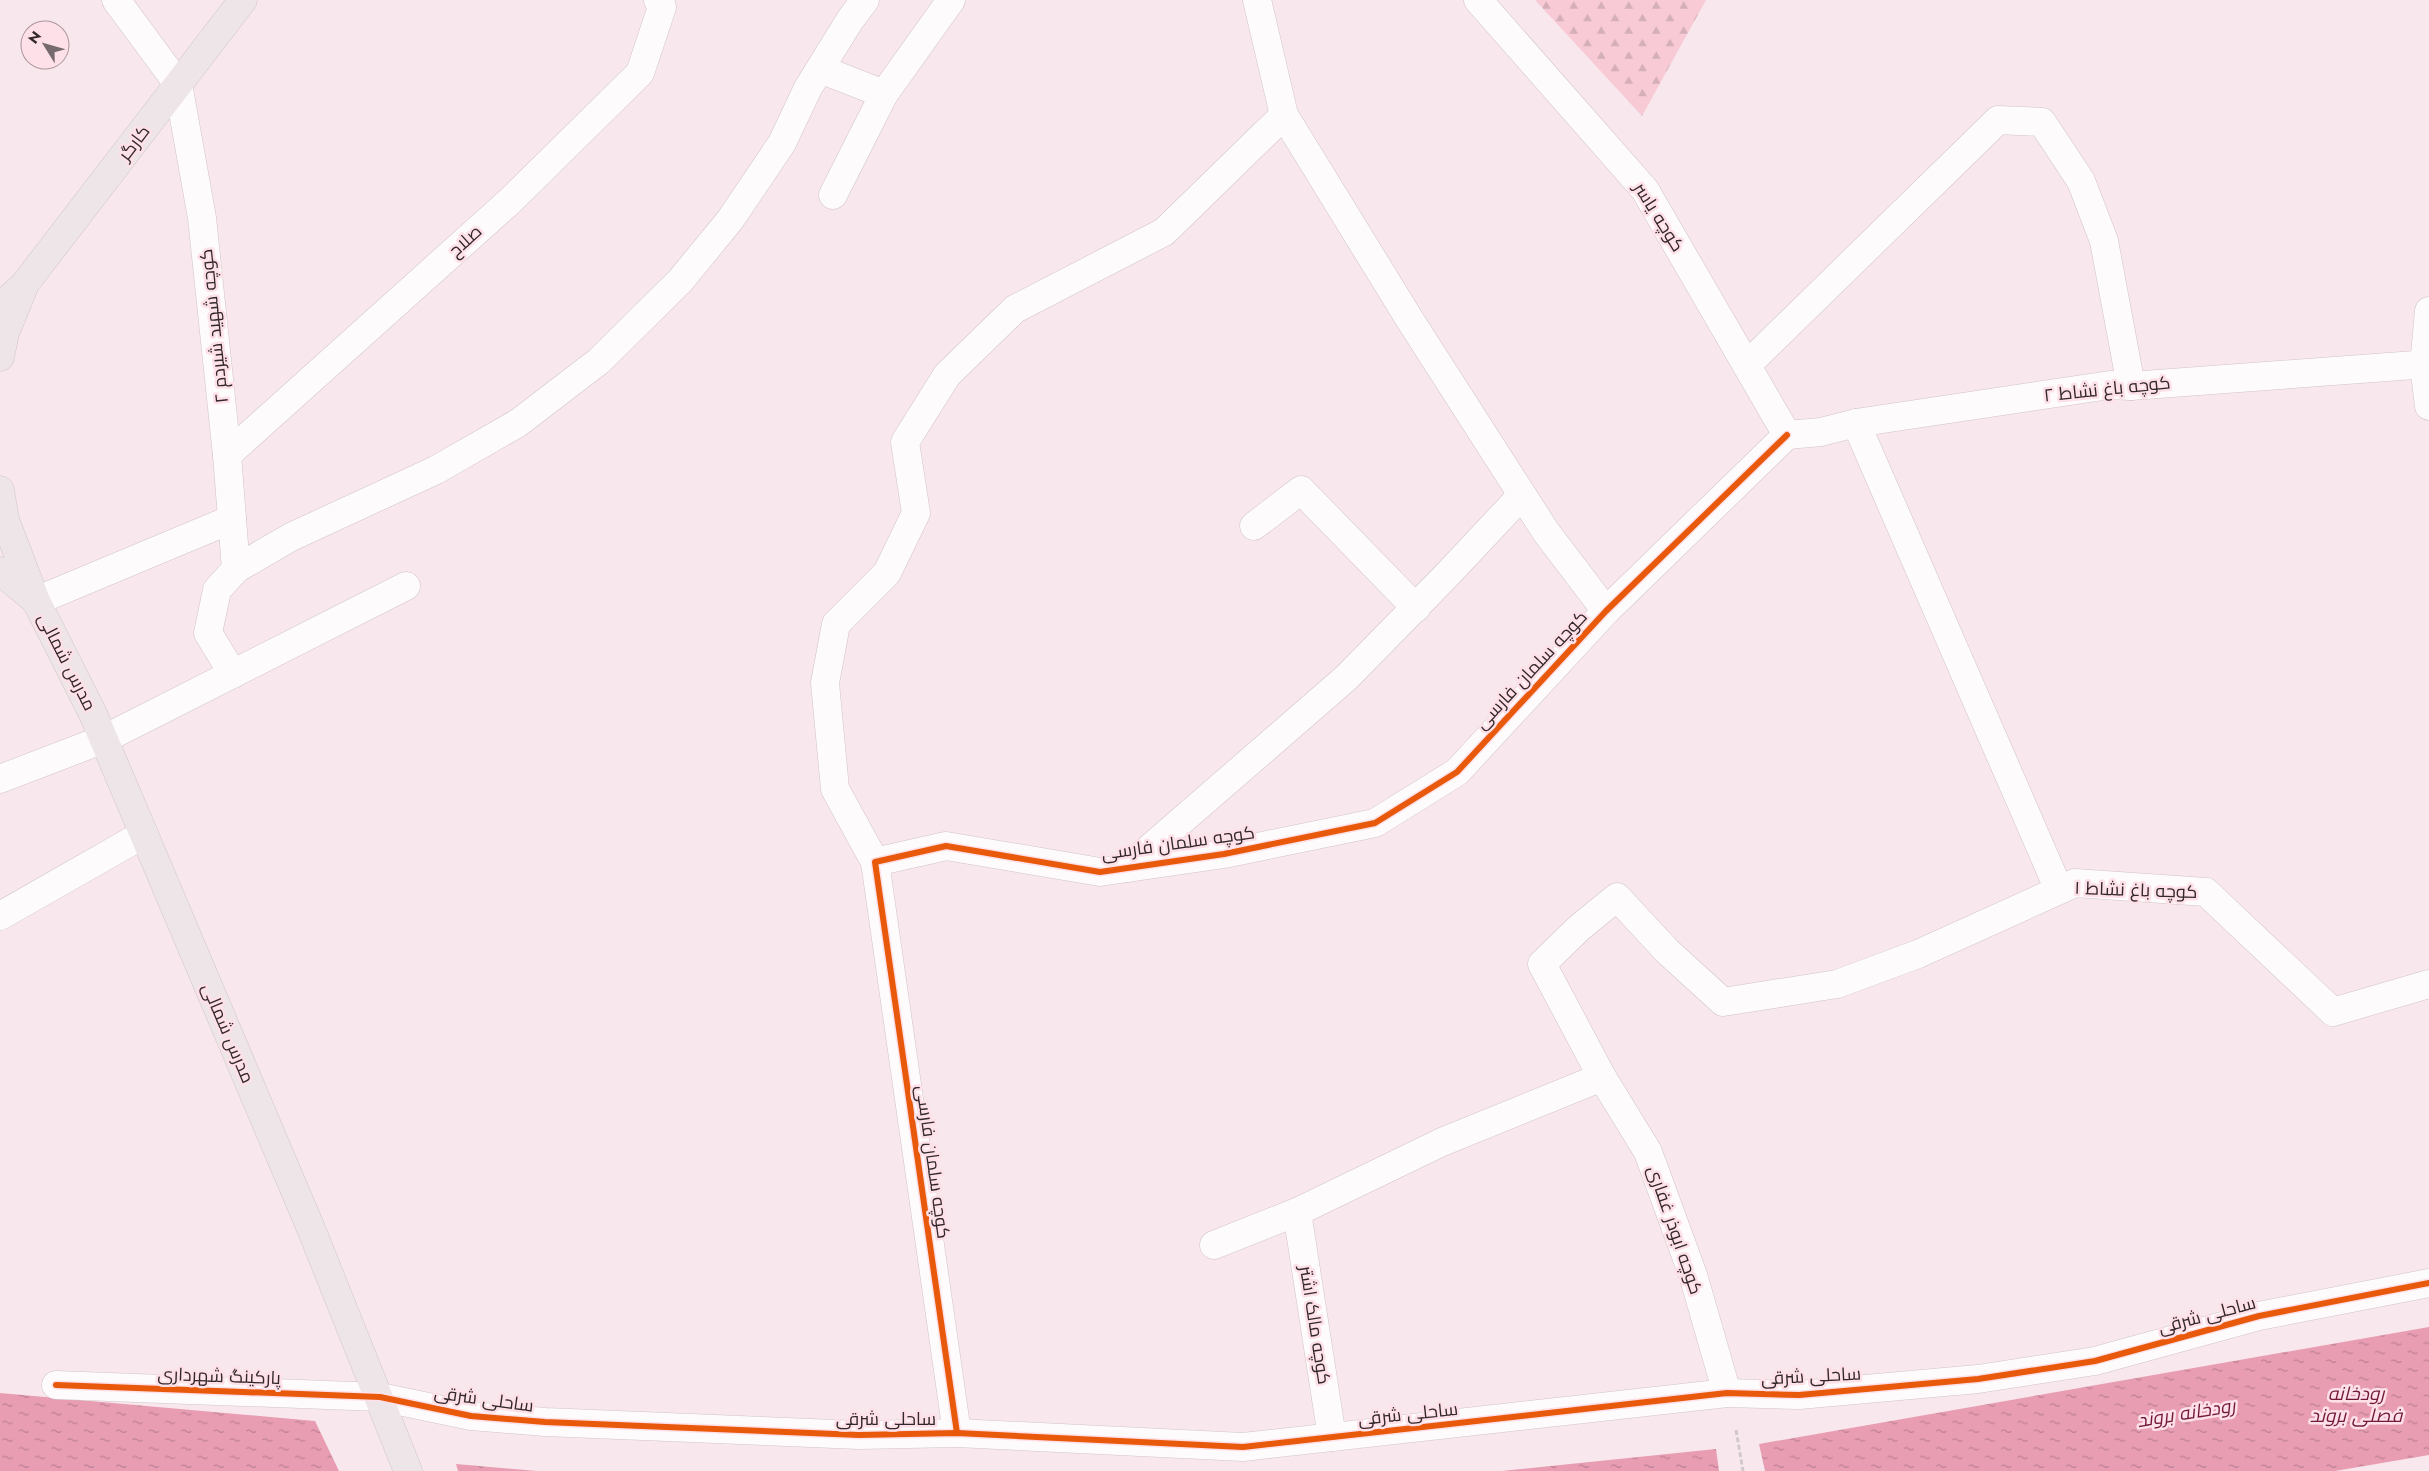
<svg xmlns="http://www.w3.org/2000/svg" width="2429" height="1471" viewBox="0 0 2429 1471" font-family="Jost,Cairo,sans-serif">
  <style>
    .forest { fill: url(#forest-firs) }
    .water { fill: url(#water-ripples) }
    .lines { fill: none; stroke-linecap: round; stroke-linejoin: round }
    .minor-casing { stroke: #d1c4c8; stroke-width: 29 }
    .major-casing { stroke: #d0c7c9; stroke-width: 29 }
    .path { stroke: #d0cacc; stroke-width: 3; stroke-dasharray: 5 2.5; stroke-linecap: butt }
    .minor { stroke: #fefbfc; stroke-width: 28 }
    .major { stroke: #eee5e8; stroke-width: 28 }
    .cycleway-casing { stroke: #fee1e8; stroke-width: 9 }
    .cycleway { stroke: #e8590c; stroke-width: 6 }
    .labels { text-anchor: middle; dominant-baseline: central; stroke-width: 5; stroke-linejoin: round; paint-order: stroke }
    .street-label { font-size: 18px; fill: #32272a; stroke: #fee1e8 }
    .water-label { font-size: 19px; font-style: italic; fill: #72193b; stroke: #fee1e8 }
  </style>
  <defs>
    <pattern id="forest-firs" width="22" height="20" patternUnits="userSpaceOnUse" patternTransform="scale(1.25)"><rect width="22" height="20" fill="#f7cad6"/><path d="M5 1l3.5 6h-7zM16 11l3.5 6h-7z" fill="#d4aeb8"/></pattern>
    <pattern id="water-ripples" width="26" height="14" patternUnits="userSpaceOnUse" patternTransform="scale(1.25)"><rect width="26" height="14" fill="#e89db3"/><path d="M2 4q2-2 4 0t4 0M15 11q2-2 4 0t4 0" fill="none" stroke="#bd8092"/></pattern>
  </defs>
  <rect width="100%" height="100%" fill="#f8e7ec"/>
  <path class="forest" d="M 1535,0 L 1706,0 L 1642,116 Z"/>
  <g class="water">
    <path d="M 2429,1327 L 2429,1455 L 2335,1471 L 1765,1471 L 1759,1444 Z"/>
    <path d="M 0,1393 L 315,1421 L 339,1471 L 0,1471 Z"/>
    <path d="M 1716,1449 L 1719,1471 L 1502,1471 Z"/>
    <path d="M 456,1464 L 537,1471 L 458,1471 Z"/>
  </g>
  <g class="lines">
    <defs>
      <g id="minor">
        <path d="M 116,0 L 178,84 L 202,218 L 227,455 L 236,569"/>
        <path d="M 1257,0 L 1284,115 L 1410,320 L 1546,532 L 1606,611"/>
        <path d="M 1478,0 L 1645,190 L 1787,435"/>
        <path d="M 820,69 L 884,94"/>
        <path d="M 833,195 L 884,94 L 951,0"/>
        <path d="M 2429,311 L 2424,365 L 2429,406"/>
        <path d="M 1747,365 L 1998,120 L 2042,122 L 2081,181 L 2104,241 L 2131,386"/>
        <path d="M 1856,423 L 2059,890"/>
        <path d="M 1787,435 L 1821,432 L 1856,423 L 2110,385 L 2131,386 L 2429,364"/>
        <path d="M 227,455 L 510,201 L 640,73 L 662,7 L 658,0"/>
        <path d="M 1254,526 L 1301,490 L 1416,608"/>
        <path d="M 36,601 L 232,519"/>
        <path d="M 233,674 L 208,633 L 217,590 L 236,569 L 291,537 L 436,470 L 518,423 L 599,361 L 680,281 L 730,220 L 782,143 L 808,88 L 850,20 L 865,0"/>
        <path d="M 0,779 L 104,739 L 406,586"/>
        <path d="M 875,862 L 835,789 L 825,683 L 836,624 L 887,573 L 916,513 L 905,442 L 947,375 L 1015,309 L 1164,232 L 1284,115"/>
        <path d="M 1127,868 L 1346,678 L 1446,576 L 1522,495"/>
        <path d="M 0,916 L 144,834"/>
        <path d="M 1602,1077 L 1648,1152 L 1693,1275 L 1727,1393"/>
        <path d="M 1297,1212 L 1332,1437"/>
        <path d="M 1214,1245 L 1297,1212 L 1442,1142 L 1602,1077 L 1542,964 L 1579,928 L 1617,897 L 1667,951 L 1723,1002 L 1837,984 L 1918,954 L 2075,883 L 2206,892 L 2333,1012 L 2429,984"/>
        <path d="M 56,1385 L 380,1397 L 471,1416 L 545,1422 L 859,1435 L 957,1433 L 1243,1447 L 1727,1393 L 1799,1395 L 1978,1379 L 2095,1361 L 2259,1316 L 2429,1283"/>
        <path d="M 957,1433 L 875,862 L 946,846 L 1100,872 L 1224,854 L 1375,823 L 1457,772 L 1606,611 L 1787,435"/>
      </g>
      <g id="major">
        <path d="M 0,307 L 24,285 L 243,0"/>
        <path d="M 0,357 L 5,333 L 23,289"/>
        <path d="M 0,490 L 5,520 L 36,601 L 93,714 L 312,1231 L 408,1471"/>
        <path d="M 0,571 L 35,600"/>
      </g>
    </defs>
    <use href="#minor" class="minor-casing"/>
    <use href="#major" class="major-casing"/>
    <path class="path" d="M 1736,1430 L 1743,1471"/>
    <use href="#minor" class="minor"/>
    <use href="#major" class="major"/>
    <defs>
      <g id="cycleway">
        <path d="M 56,1385 L 380,1397 L 471,1416 L 545,1422 L 859,1435 L 957,1433 L 1243,1447 L 1727,1393 L 1799,1395 L 1978,1379 L 2095,1361 L 2259,1316 L 2429,1283"/>
        <path d="M 957,1433 L 875,862 L 946,846 L 1100,872 L 1224,854 L 1375,823 L 1457,772 L 1606,611 L 1787,435"/>
      </g>
    </defs>
    <use href="#cycleway" class="cycleway-casing"/>
    <use href="#cycleway" class="cycleway"/>
  </g>
  <g class="labels">
    <g class="street-label">
      <text transform="translate(134 143) rotate(-53)">کارگر</text>
      <text transform="translate(1659 217) rotate(58)">کوچه یاسر</text>
      <text transform="translate(465 241) rotate(-42)">صلاح</text>
      <text transform="translate(214 326) rotate(-96)">کوچه شهید شیردم ۲</text>
      <text transform="translate(2107 389) rotate(-6)">کوچه باغ نشاط ۲</text>
      <text transform="translate(67 662) rotate(63)">مدرس شمالی</text>
      <text transform="translate(1531 670) rotate(-47)">کوچه سلمان فارسی</text>
      <text transform="translate(1178 843) rotate(-8)">کوچه سلمان فارسی</text>
      <text transform="translate(2136 890) rotate(2)">کوچه باغ نشاط ۱</text>
      <text transform="translate(228 1033) rotate(67)">مدرس شمالی</text>
      <text transform="translate(933 1162) rotate(82)">کوچه سلمان فارسی</text>
      <text transform="translate(1675 1230) rotate(71)">کوچه ابوذر غفاری</text>
      <text transform="translate(2207 1315) rotate(-15)">ساحلی شرقی</text>
      <text transform="translate(1315 1325) rotate(81)">کوچه مالک اشتر</text>
      <text transform="translate(219 1376) rotate(2)">پارکینگ شهرداری</text>
      <text transform="translate(1811 1376) rotate(-3)">ساحلی شرقی</text>
      <text transform="translate(484 1399) rotate(8)">ساحلی شرقی</text>
      <text transform="translate(1408 1414) rotate(-6)">ساحلی شرقی</text>
      <text x="886" y="1419">ساحلی شرقی</text>
    </g>
    <g class="water-label">
      <text x="2356" y="1393">رودخانه<tspan x="2356" dy="22">فصلی بروند</tspan></text>
      <text transform="translate(2186 1413) rotate(-9)">رودخانه بروند</text>
    </g>
  </g>
  <g transform="translate(45 45) rotate(307)"><circle r="24" fill="#fee1e8" stroke="#ac979c"/>
  <path d="M0-4L9 19L0 12L-9 19Z" fill="#776a6e"/>
  <text y="-8" font-size="14" font-weight="bold" text-anchor="middle" fill="#32272a">N</text>
  </g>
</svg>
